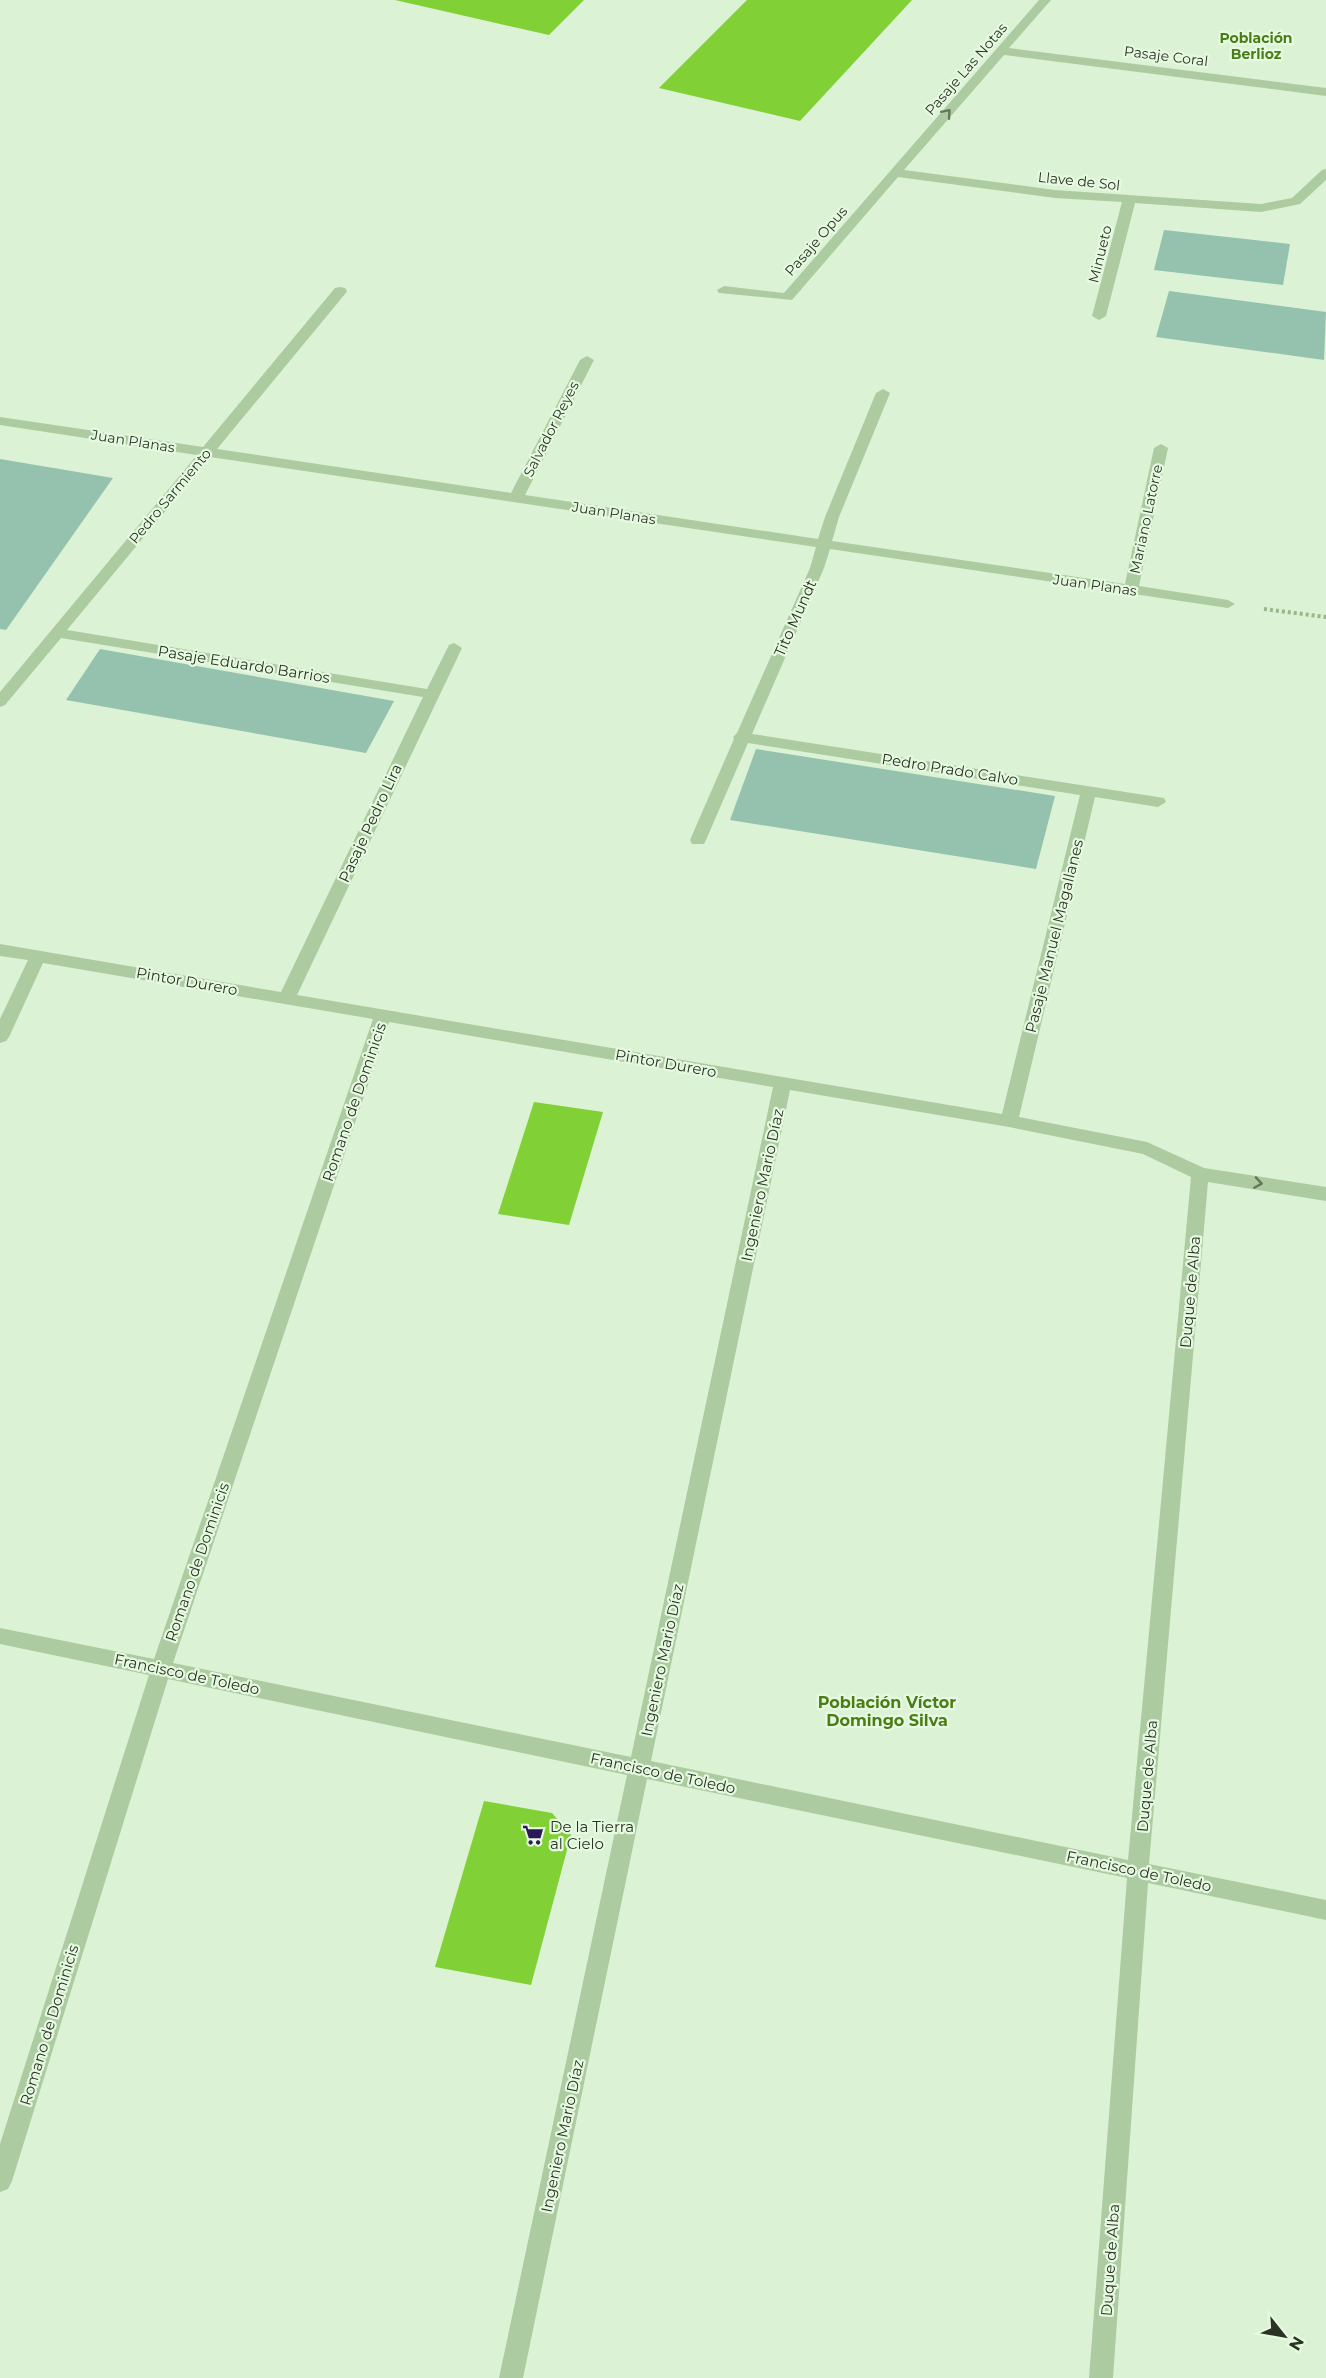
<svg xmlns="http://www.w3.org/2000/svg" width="1326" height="2378" viewBox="0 0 1326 2378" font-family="Montserrat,sans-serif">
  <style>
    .green { fill: #94c2af }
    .building { fill: #81d035 }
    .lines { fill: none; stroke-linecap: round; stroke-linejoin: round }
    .path { stroke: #98b78a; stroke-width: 4; stroke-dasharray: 3 3; stroke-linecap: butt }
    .minor { fill: #accba0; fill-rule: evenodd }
    .oneway { stroke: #65785c }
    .labels { text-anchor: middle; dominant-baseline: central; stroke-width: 4.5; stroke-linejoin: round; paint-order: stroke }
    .far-neighbourhood-label { font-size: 14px; font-weight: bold; fill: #4a7d16; stroke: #e6fae1 }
    .far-street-label { font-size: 14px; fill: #2b3424; stroke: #e6fae1 }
    .street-label { font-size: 15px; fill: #2b3424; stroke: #e6fae1 }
    .poi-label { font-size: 15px; fill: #2b3424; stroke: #e6fae1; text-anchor: start }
    .neighbourhood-label { font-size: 16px; font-weight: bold; fill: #4a7d16; stroke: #e6fae1 }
  </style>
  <rect width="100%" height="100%" fill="#dbf2d4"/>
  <g class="green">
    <path d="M 1164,230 L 1290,244 L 1283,285 L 1154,270 Z"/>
    <path d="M 1169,291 L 1326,312 L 1324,360 L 1156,337 Z"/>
    <path d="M 0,459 L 113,478 L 6,630 L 0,629 Z"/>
    <path d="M 100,649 L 394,701 L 366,753 L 66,700 Z"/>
    <path d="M 756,749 L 1055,796 L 1036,869 L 730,820 Z"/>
  </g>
  <g class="building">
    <path d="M 395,0 L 584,0 L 549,35 Z"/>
    <path d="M 747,0 L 912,0 L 800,121 L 659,88 Z"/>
    <path d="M 534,1102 L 603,1112 L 569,1225 L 498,1214 Z"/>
    <path d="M 484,1801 L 552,1813 L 571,1835 L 531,1985 L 435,1967 Z"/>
  </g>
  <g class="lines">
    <path class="path" d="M 1264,609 L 1326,617"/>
    <g class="minor">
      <path d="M 1039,0 L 1051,0 L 1009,48 L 1326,88 L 1326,96 L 1004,55 L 904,170 L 1055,190 L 1261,204 L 1292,198 L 1322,170 L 1326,169 L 1326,180 L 1300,204 L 1261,212 L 1135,203 L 1106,316 L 1099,320 L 1092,316 L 1122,202 L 1055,198 L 898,177 L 792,300 L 719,293 L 717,290 L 724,286 L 784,293 Z"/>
      <path d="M 340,287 L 345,288 L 347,291 L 345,294 L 217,449 L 511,493 L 580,360 L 587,356 L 594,360 L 525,495 L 818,539 L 825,517 L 876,393 L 883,389 L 890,393 L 839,517 L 832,541 L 1125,584 L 1154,448 L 1161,444 L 1168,448 L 1139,586 L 1228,600 L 1235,604 L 1228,608 L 830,549 L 824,568 L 752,734 L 1164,798 L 1166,802 L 1158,807 L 1095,797 L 1019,1117 L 1147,1142 L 1204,1168 L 1326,1187 L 1326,1201 L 1208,1182 L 1149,1864 L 1326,1900 L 1326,1920 L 1148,1883 L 1113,2378 L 1089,2378 L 1127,1878 L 647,1779 L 523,2378 L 499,2378 L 627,1775 L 168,1679 L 12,2181 L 8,2189 L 0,2192 L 0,2144 L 149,1675 L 0,1644 L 0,1628 L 154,1659 L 373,1019 L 43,963 L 9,1037 L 6,1041 L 0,1043 L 0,1019 L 28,960 L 0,956 L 0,944 L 281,992 L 423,697 L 61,638 L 5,705 L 0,707 L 0,692 L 197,455 L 0,425 L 0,417 L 203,447 L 335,288 ZM 210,457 L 816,547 L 810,568 L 737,733 L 733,737 L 734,739 L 690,840 L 692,844 L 704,844 L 706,840 L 748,743 L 1080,795 L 1002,1114 L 297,995 L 462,648 L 454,643 L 449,645 L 427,689 L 67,630 ZM 389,1022 L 773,1087 L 631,1757 L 173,1663 ZM 790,1090 L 1009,1127 L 1143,1154 L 1191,1177 L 1128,1860 L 651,1761 Z"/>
    </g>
  </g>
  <defs><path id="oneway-chevron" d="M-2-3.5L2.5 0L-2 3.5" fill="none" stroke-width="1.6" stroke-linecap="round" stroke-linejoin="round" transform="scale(1.5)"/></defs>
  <g class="oneway">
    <use href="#oneway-chevron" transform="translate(947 113) rotate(-49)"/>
    <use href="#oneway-chevron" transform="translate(1258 1183) rotate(9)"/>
  </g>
  <defs>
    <symbol id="supermarket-bare" viewBox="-9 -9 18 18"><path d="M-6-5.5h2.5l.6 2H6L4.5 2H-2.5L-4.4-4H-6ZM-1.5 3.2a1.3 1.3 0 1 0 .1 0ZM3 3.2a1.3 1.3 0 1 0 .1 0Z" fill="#2c1758" stroke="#e6fae1" stroke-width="2.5" paint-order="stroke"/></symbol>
  </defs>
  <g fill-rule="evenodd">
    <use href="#supermarket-bare" x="518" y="1820" width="30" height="30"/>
  </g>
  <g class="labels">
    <g class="far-neighbourhood-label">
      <text x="1256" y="38">Población<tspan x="1256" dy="16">Berlioz</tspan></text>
    </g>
    <g class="far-street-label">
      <text transform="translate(1166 56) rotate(7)">Pasaje Coral</text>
      <text transform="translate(966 69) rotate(-49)">Pasaje Las Notas</text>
      <text transform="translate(1079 181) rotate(6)">Llave de Sol</text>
      <text transform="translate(816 241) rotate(-49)">Pasaje Opus</text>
      <text transform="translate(1100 254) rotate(-76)">Minueto</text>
      <text transform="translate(551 429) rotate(-63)">Salvador Reyes</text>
      <text transform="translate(133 441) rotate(9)">Juan Planas</text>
      <text transform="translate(170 496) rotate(-50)">Pedro Sarmiento</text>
      <text transform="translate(614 513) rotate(9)">Juan Planas</text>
      <text transform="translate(1146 519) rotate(-78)">Mariano Latorre</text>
      <text transform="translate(1095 585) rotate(8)">Juan Planas</text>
    </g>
    <g class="street-label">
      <text transform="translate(795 618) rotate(-66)">Tito Mundt</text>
      <text transform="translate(244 664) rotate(9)">Pasaje Eduardo Barrios</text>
      <text transform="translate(950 769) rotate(9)">Pedro Prado Calvo</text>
      <text transform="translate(370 823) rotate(-65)">Pasaje Pedro Lira</text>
      <text transform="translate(1054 936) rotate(-76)">Pasaje Manuel Magallanes</text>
      <text transform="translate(187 981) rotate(10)">Pintor Durero</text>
      <text transform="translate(666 1063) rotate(10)">Pintor Durero</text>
      <text transform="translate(354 1102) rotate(-71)">Romano de Dominicis</text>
      <text transform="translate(762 1185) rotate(-78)">Ingeniero Mario Díaz</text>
      <text transform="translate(1190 1292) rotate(-85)">Duque de Alba</text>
      <text transform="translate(197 1562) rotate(-71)">Romano de Dominicis</text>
      <text transform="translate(662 1660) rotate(-78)">Ingeniero Mario Díaz</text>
      <text transform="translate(187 1674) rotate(12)">Francisco de Toledo</text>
      <text transform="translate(663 1773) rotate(12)">Francisco de Toledo</text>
      <text transform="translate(1147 1776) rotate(-85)">Duque de Alba</text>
      <text transform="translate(1139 1871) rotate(12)">Francisco de Toledo</text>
      <text transform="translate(49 2025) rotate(-73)">Romano de Dominicis</text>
      <text transform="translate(562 2136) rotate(-78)">Ingeniero Mario Díaz</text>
      <text transform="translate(1110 2260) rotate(-86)">Duque de Alba</text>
    </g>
    <g class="poi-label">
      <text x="550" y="1826">De la Tierra<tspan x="550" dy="17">al Cielo</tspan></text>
    </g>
    <g class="neighbourhood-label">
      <text x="887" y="1702">Población Víctor<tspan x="887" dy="18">Domingo Silva</tspan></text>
    </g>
  </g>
  <g transform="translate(1284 2336) rotate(121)" stroke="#e6fae1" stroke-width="4.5" paint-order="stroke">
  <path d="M0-4.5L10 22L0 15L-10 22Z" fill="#2b3424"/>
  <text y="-9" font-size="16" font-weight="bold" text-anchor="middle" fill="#2b3424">N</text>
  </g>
</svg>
